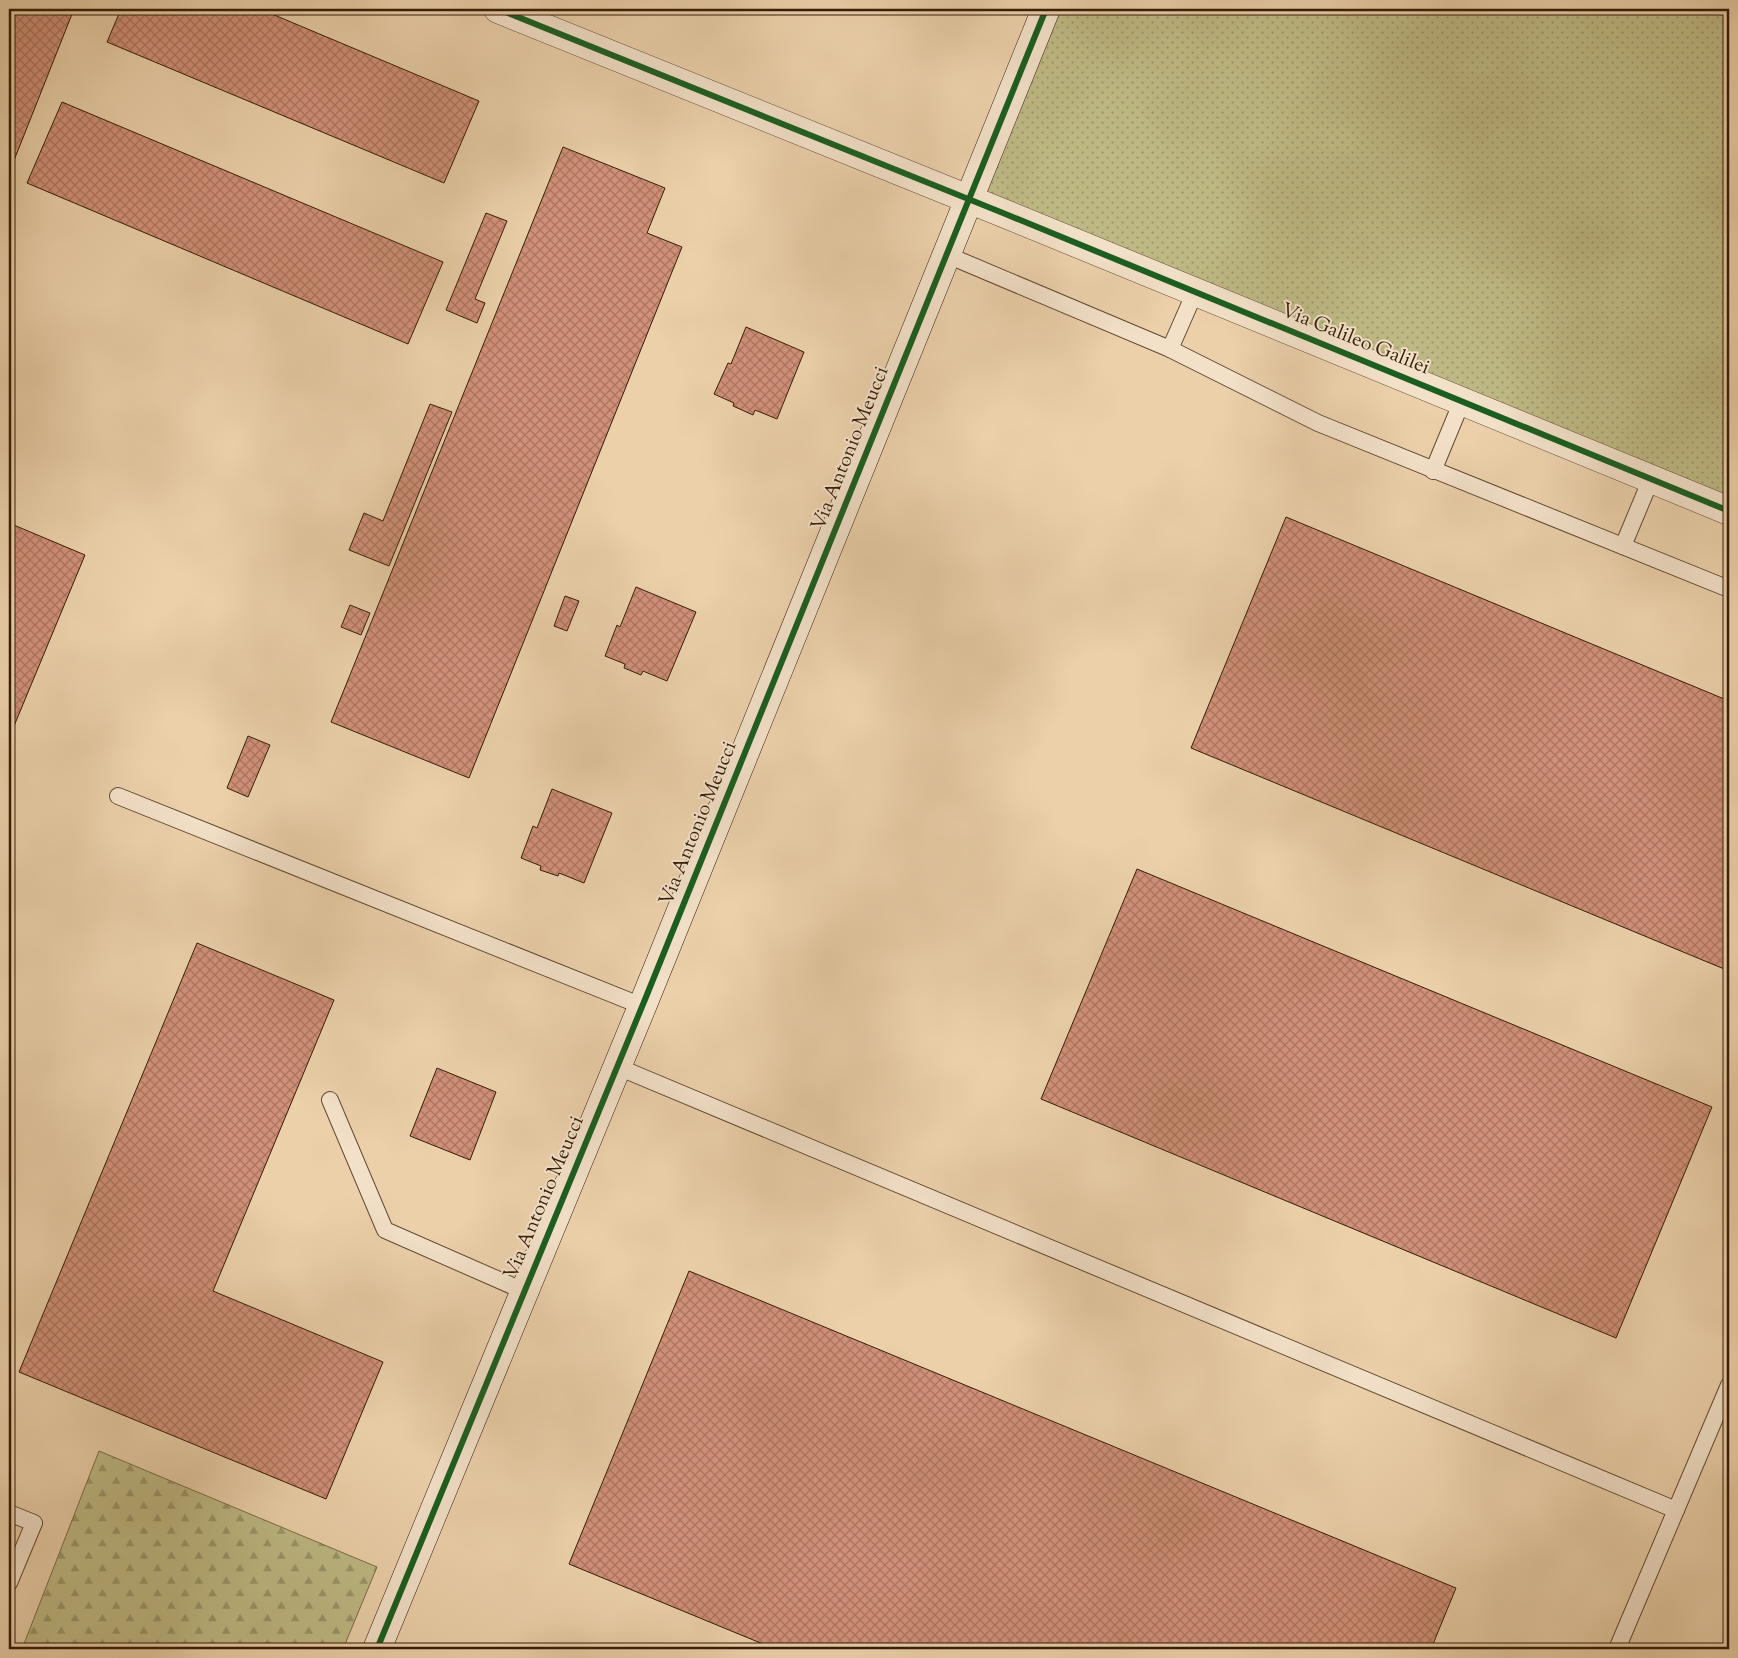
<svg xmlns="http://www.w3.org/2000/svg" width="1738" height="1658" viewBox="0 0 1738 1658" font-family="'Sorts Mill Goudy',serif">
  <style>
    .grass { fill: url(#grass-dots); stroke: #7a6b46 }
    .forest { fill: url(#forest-firs); stroke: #7a6b46 }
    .building { fill: url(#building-cross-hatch); stroke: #361d08 }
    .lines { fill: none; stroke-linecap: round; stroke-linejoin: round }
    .lane-casing { stroke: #634a30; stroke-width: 18 }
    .street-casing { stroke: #634a30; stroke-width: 29 }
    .secondary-casing { stroke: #361d08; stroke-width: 29 }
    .lane { stroke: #f2e0c8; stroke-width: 16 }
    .street { stroke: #f2e0c8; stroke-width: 28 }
    .secondary { stroke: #f2e0c8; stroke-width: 28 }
    .cycleway-casing { stroke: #f2e0c8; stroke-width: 9 }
    .cycleway { stroke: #1b5e20; stroke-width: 6 }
    .labels { text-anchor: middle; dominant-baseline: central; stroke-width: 4; stroke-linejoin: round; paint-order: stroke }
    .street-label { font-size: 20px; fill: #361d08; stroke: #f2e0c8 }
  </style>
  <defs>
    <pattern id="grass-dots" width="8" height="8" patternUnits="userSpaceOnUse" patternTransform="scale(1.25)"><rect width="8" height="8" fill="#beb984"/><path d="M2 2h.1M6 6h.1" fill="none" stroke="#9b966a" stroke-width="1.8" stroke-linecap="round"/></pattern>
    <pattern id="forest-firs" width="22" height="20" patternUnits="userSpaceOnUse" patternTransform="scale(1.25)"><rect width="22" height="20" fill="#beb984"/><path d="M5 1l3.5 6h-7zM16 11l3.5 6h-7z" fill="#9b966a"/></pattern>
    <pattern id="building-cross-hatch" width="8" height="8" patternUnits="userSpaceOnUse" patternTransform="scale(1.25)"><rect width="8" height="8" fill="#d19078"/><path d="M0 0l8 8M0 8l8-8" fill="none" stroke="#aa7560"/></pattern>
  </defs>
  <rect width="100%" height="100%" fill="#ebd0aa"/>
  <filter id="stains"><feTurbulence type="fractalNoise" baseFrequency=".004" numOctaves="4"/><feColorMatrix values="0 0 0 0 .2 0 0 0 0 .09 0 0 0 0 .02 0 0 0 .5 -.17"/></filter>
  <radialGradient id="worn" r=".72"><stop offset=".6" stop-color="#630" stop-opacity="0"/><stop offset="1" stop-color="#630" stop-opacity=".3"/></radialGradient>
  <path class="grass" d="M 1046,9 L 1729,9 L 1729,511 L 969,199 Z"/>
  <path class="forest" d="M 99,1451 L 377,1567 L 343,1649 L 22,1649 Z"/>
  <g class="building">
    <path d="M 9,9 L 74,9 L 9,173 Z"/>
    <path d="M 121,9 L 260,9 L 479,101 L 444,183 L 107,42 Z"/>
    <path d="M 62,102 L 443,262 L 408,344 L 27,183 Z"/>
    <path d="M 563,147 L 665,188 L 647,233 L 682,247 L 469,778 L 331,722 Z"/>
    <path d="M 486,213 L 507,221 L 475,299 L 485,303 L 477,323 L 446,310 Z"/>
    <path d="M 746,327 L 804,352 L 777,419 L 755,410 L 753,415 L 733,406 L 734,403 L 714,394 L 728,363 L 731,364 Z"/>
    <path d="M 430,404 L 452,412 L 389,566 L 349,550 L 364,513 L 383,521 Z"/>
    <path d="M 1286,517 L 1729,701 L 1729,971 L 1191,748 Z"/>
    <path d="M 9,523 L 85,555 L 9,738 Z"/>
    <path d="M 636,587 L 696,612 L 667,681 L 643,671 L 641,675 L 624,668 L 625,664 L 605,656 L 617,625 L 620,627 Z"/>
    <path d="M 565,596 L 579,601 L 567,631 L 554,626 Z"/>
    <path d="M 350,605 L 370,613 L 361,635 L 341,627 Z"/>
    <path d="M 248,736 L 270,745 L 248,797 L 227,788 Z"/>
    <path d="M 552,789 L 612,813 L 584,883 L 559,873 L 558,876 L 540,870 L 541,866 L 521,858 L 533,826 L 537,828 Z"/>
    <path d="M 1137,869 L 1712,1107 L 1616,1338 L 1041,1099 Z"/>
    <path d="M 197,943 L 334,1000 L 213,1291 L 383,1362 L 326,1499 L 19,1372 Z"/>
    <path d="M 437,1068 L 496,1092 L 470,1160 L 410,1136 Z"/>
    <path d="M 689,1271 L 1456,1588 L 1431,1649 L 775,1649 L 569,1564 Z"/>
  </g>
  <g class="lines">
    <defs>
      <g id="lane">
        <path d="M 947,255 L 1170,349 L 1318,423 L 1729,589"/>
        <path d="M 1170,349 L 1195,292"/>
        <path d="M 1433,471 L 1462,401"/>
        <path d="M 1623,546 L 1651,479"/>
        <path d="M 118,796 L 642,1006"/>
        <path d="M 618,1067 L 1676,1510"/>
        <path d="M 330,1100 L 385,1230 L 524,1291"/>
        <path d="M 9,1513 L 34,1523 L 9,1583"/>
        <path d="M 1617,1649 L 1729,1385"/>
      </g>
      <path id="street" d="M 498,9 L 1003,213 L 1729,511"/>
      <path id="secondary" d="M 377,1649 L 646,997 L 1046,9"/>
    </defs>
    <use href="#lane" class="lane-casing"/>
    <use href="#street" class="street-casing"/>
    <use href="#secondary" class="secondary-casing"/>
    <use href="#lane" class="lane"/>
    <use href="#street" class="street"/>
    <use href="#secondary" class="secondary"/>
    <defs>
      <g id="cycleway">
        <path d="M 498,9 L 1003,213 L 1729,511"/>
        <path d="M 377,1649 L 646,997 L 1046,9"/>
      </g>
    </defs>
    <use href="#cycleway" class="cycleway-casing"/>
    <use href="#cycleway" class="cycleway"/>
  </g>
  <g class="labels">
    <g class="street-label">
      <text transform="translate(1355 340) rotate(22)">Via Galileo Galilei</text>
      <text transform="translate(851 449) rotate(-68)">Via Antonio Meucci</text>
      <text transform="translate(699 824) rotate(-68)">Via Antonio Meucci</text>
      <text transform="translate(545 1198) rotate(-67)">Via Antonio Meucci</text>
    </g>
  </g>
  <rect width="1738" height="1658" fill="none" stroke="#ebd0aa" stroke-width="30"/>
  <rect x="10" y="10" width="1718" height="1638" fill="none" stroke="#361d08" stroke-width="2.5"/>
  <rect x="15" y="15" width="1708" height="1628" fill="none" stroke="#361d08"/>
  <rect width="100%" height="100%" filter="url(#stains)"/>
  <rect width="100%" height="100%" fill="url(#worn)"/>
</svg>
